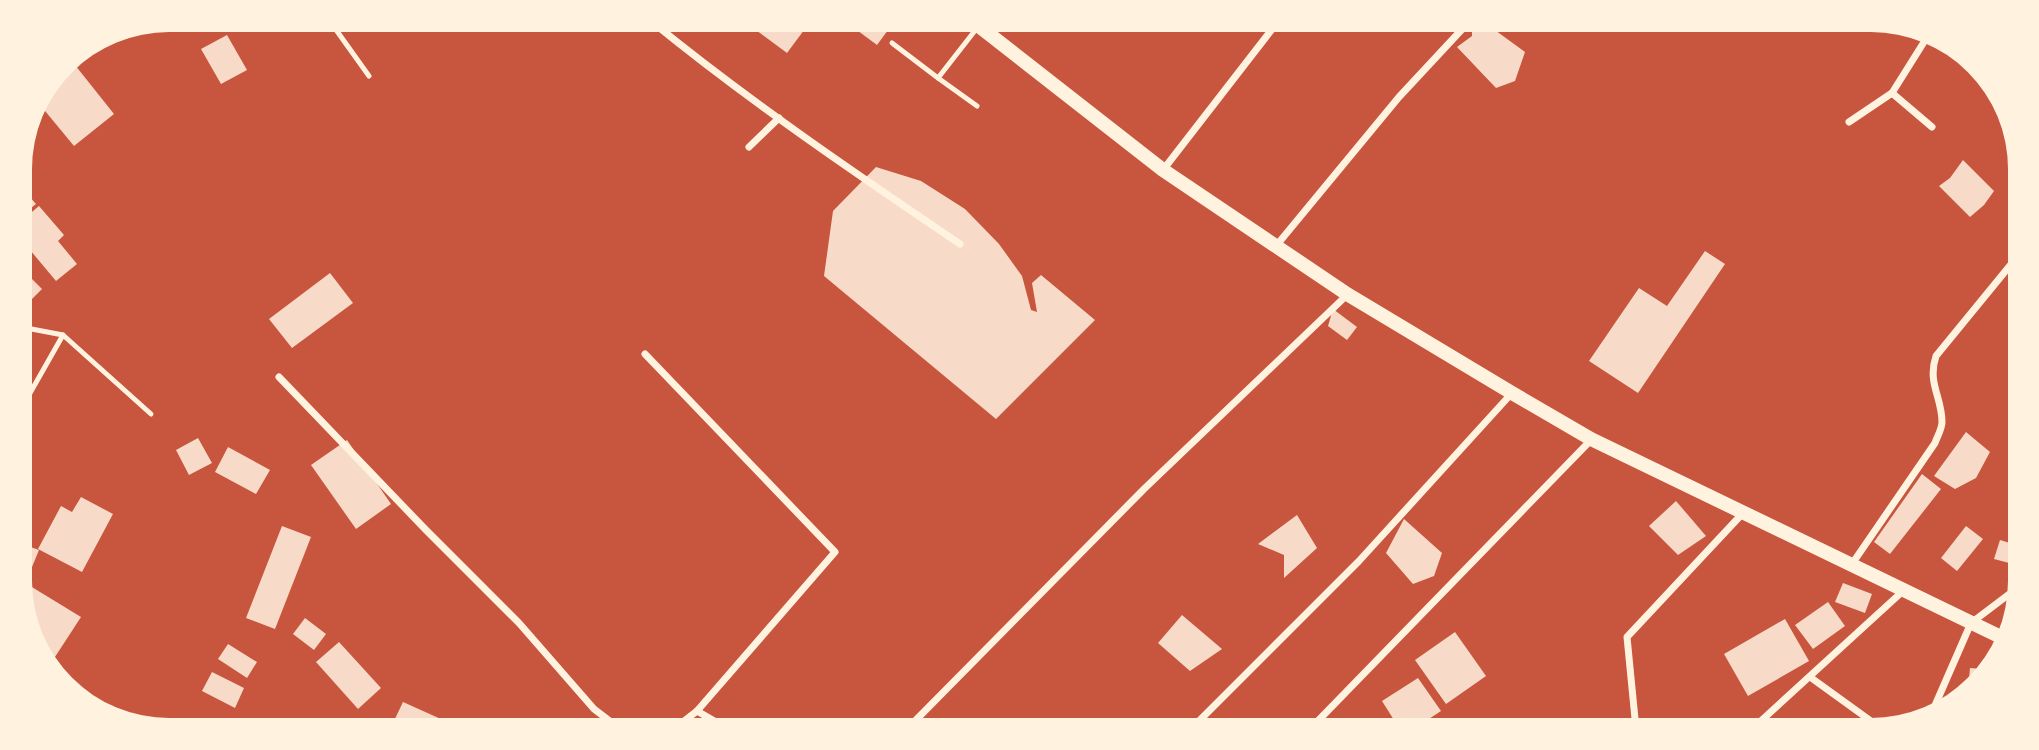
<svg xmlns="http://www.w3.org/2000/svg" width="2039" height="750" viewBox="0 0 2039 750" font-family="Commissioner,sans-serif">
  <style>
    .building { fill: #f7dbc8 }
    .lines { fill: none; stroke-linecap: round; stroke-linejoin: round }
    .service { stroke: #fff3e0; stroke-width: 5 }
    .minor { stroke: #fff3e0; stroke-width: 7 }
    .secondary { stroke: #fff3e0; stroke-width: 14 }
  </style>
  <rect width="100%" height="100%" fill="#c8553d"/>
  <g class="building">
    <path d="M 745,22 L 810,22 L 787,53 Z"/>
    <path d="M 846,22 L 894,22 L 877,45 Z"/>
    <path d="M 1472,25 L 1488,25 L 1525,52 L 1515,81 L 1496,88 L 1457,47 L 1472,36 Z"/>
    <path d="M 227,35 L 247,70 L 221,84 L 201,49 Z"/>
    <path d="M 71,60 L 114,114 L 74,146 L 36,100 L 62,67 Z"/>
    <path d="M 1963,160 L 1994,191 L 1984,205 L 1970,217 L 1939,186 L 1950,178 Z"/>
    <path d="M 876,167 L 921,181 L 965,209 L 999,244 L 1022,276 L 1031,310 L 1037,312 L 1032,283 L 1041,275 L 1095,320 L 996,419 L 824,276 L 833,211 Z"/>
    <path d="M 21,187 L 36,204 L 20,217 L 20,188 Z"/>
    <path d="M 39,206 L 64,235 L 58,241 L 77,264 L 56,281 L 20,238 L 20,222 Z"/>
    <path d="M 1705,251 L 1725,264 L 1638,393 L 1589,361 L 1639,288 L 1667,306 Z"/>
    <path d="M 26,273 L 42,289 L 28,303 L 20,295 L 20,279 Z"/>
    <path d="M 330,273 L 353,303 L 292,348 L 269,319 Z"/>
    <path d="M 1333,309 L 1357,327 L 1347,340 L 1328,326 Z"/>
    <path d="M 1966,432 L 1990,452 L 1976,478 L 1955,489 L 1934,476 Z"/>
    <path d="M 198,438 L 212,463 L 189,475 L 176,450 Z"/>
    <path d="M 347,440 L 391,504 L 356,529 L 311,465 Z"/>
    <path d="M 228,447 L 270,470 L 256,494 L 215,472 Z"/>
    <path d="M 1922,474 L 1941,489 L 1890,554 L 1874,542 Z"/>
    <path d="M 81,497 L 113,514 L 82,572 L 38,549 L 61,506 L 72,512 Z"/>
    <path d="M 1676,501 L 1706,536 L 1678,555 L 1649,526 Z"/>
    <path d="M 1297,515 L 1317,548 L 1284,578 L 1284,555 L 1258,544 Z"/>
    <path d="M 1404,519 L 1442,553 L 1434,576 L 1413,584 L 1386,553 Z"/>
    <path d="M 282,526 L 311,537 L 275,629 L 246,618 Z"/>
    <path d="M 1966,526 L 1983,539 L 1957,571 L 1941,558 Z"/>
    <path d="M 2000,540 L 2013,544 L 2013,564 L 1994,559 Z"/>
    <path d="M 22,544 L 39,550 L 32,567 L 22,563 Z"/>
    <path d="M 22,581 L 81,617 L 53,660 L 45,656 L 22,610 Z"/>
    <path d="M 1843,583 L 1872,594 L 1865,613 L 1835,602 Z"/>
    <path d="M 1828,602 L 1845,626 L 1813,649 L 1795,625 Z"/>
    <path d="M 1182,615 L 1222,649 L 1190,671 L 1158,643 Z"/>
    <path d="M 305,618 L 326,634 L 314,650 L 293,634 Z"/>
    <path d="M 1785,619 L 1809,661 L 1748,696 L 1724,654 Z"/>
    <path d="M 1455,632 L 1486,676 L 1446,704 L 1415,660 Z"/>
    <path d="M 339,642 L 381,688 L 358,709 L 316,662 Z"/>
    <path d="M 228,644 L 257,662 L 247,678 L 218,659 Z"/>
    <path d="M 1970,668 L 1983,669 L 1968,691 Z"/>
    <path d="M 212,672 L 244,688 L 235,708 L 202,691 Z"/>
    <path d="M 1418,678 L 1441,711 L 1415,728 L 1399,728 L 1382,701 Z"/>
    <path d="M 403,702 L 452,724 L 393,723 Z"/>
    <path d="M 1815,718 L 1823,730 L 1797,730 Z"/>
  </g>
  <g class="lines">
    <g class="service">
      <path d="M 329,20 L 369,76"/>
      <path d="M 977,28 L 938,78 L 977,106"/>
      <path d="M 892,43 L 938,78"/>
      <path d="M 21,327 L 63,335 L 151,414"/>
      <path d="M 21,409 L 63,335"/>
    </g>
    <g class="minor">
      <path d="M 651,21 C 749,101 855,173 960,244"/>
      <path d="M 1892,93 L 1932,127"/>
      <path d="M 1849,122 L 1892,93 L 1929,34"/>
      <path d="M 749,147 L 779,118"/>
      <path d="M 1163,170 L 1276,24"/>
      <path d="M 1276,246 L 1399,97 L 1466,25"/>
      <path d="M 645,354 L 835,552 L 697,711"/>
      <path d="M 279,377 L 426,530 L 519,623 L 594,709 L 615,725"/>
      <path d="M 1852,564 L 1935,443 C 1937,437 1942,429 1942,422 C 1942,397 1927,383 1936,356 L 2017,257"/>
      <path d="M 1810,677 L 1882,729"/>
      <path d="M 1933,710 L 1971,623 L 2012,592"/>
      <path d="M 679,725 L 697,711 L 723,726"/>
      <path d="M 910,726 L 1144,489 L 1347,295"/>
      <path d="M 1192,728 L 1359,561 L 1512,393"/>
      <path d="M 1311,728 L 1591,440"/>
      <path d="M 1636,729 L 1627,637 L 1743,513"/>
      <path d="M 1751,730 L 1903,591"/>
    </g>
    <path class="secondary" d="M 975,23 L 1163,170 L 1347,294 L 1512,393 L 1591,439 L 2005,639"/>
  </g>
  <path d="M0 0H2039V750H0ZM169 32H1871A137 137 0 0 1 2008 169V581A137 137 0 0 1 1871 718H169A137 137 0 0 1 32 581V169A137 137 0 0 1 169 32Z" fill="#fff3e0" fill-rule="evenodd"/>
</svg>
